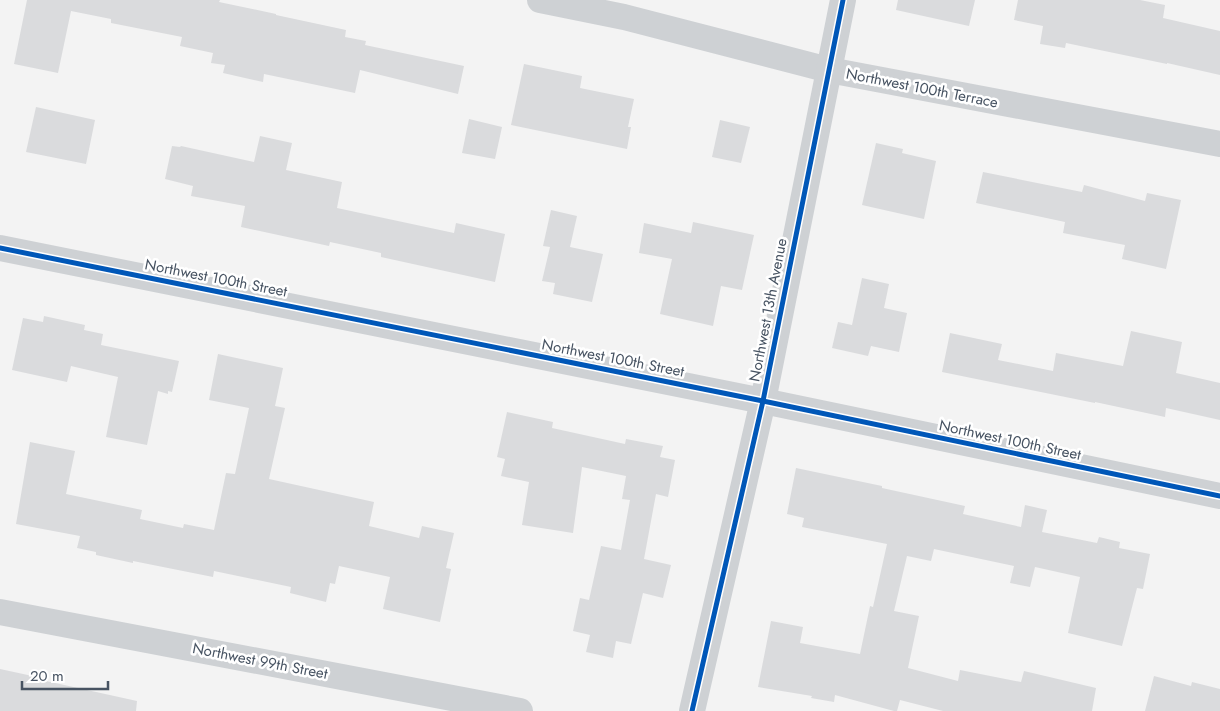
<svg xmlns="http://www.w3.org/2000/svg" width="1220" height="711" viewBox="0 0 1220 711" font-family="Jost,sans-serif">
  <style>
    .building { fill: #dadbdd }
    .lines { fill: none; stroke-linecap: round; stroke-linejoin: round }
    .street { stroke: #ced1d4; stroke-width: 26 }
    .cycleway-casing { stroke: #fff; stroke-width: 8 }
    .cycleway { stroke: #0057b8; stroke-width: 5 }
    .labels { text-anchor: middle; dominant-baseline: central; stroke-width: 5; stroke-linejoin: round; paint-order: stroke }
    .street-label { font-size: 15px; fill: #475362; stroke: #fff }
  </style>
  <rect width="100%" height="100%" fill="#f3f3f3"/>
  <g class="building">
    <path d="M 27,0 L 220,0 L 219,2 L 276,14 L 276,15 L 346,30 L 345,37 L 366,41 L 365,45 L 464,66 L 458,94 L 360,70 L 355,93 L 264,74 L 263,82 L 223,73 L 225,65 L 211,63 L 213,53 L 180,46 L 182,37 L 111,23 L 111,19 L 71,11 L 58,73 L 14,64 Z"/>
    <path d="M 898,0 L 975,0 L 969,26 L 896,10 Z"/>
    <path d="M 1018,0 L 1140,0 L 1165,5 L 1163,18 L 1220,31 L 1220,75 L 1167,63 L 1167,64 L 1066,43 L 1065,48 L 1040,44 L 1043,26 L 1014,20 Z"/>
    <path d="M 524,64 L 582,76 L 580,88 L 634,99 L 628,127 L 631,127 L 627,149 L 511,125 Z"/>
    <path d="M 36,107 L 95,120 L 86,164 L 26,152 Z"/>
    <path d="M 469,119 L 502,127 L 495,159 L 462,153 Z"/>
    <path d="M 720,120 L 750,127 L 741,163 L 712,157 Z"/>
    <path d="M 260,136 L 292,143 L 286,170 L 342,182 L 337,208 L 454,233 L 456,223 L 505,234 L 495,282 L 381,257 L 381,253 L 330,242 L 329,246 L 241,227 L 245,206 L 191,196 L 193,186 L 165,179 L 172,146 L 180,147 L 181,146 L 254,162 Z"/>
    <path d="M 876,143 L 903,149 L 902,153 L 936,161 L 924,219 L 862,205 Z"/>
    <path d="M 983,172 L 1072,190 L 1082,192 L 1084,185 L 1145,201 L 1147,193 L 1181,200 L 1166,269 L 1122,259 L 1125,245 L 1063,233 L 1065,222 L 976,203 Z"/>
    <path d="M 551,210 L 577,216 L 570,247 L 603,254 L 592,302 L 553,294 L 555,283 L 542,281 L 550,247 L 543,246 Z"/>
    <path d="M 693,222 L 754,235 L 742,290 L 721,286 L 713,326 L 660,314 L 672,259 L 639,253 L 644,223 L 691,233 Z"/>
    <path d="M 862,278 L 889,284 L 884,308 L 907,313 L 899,352 L 871,346 L 868,356 L 832,348 L 838,322 L 852,325 Z"/>
    <path d="M 44,316 L 85,325 L 84,330 L 103,334 L 101,345 L 179,361 L 172,392 L 168,391 L 168,394 L 158,391 L 147,445 L 106,437 L 118,377 L 71,366 L 67,382 L 12,370 L 23,318 L 43,322 Z"/>
    <path d="M 1131,331 L 1182,342 L 1176,373 L 1220,383 L 1220,420 L 1166,408 L 1165,417 L 1095,402 L 1095,403 L 942,372 L 950,333 L 1002,344 L 998,360 L 1053,371 L 1056,353 L 1123,366 Z"/>
    <path d="M 218,354 L 283,368 L 275,406 L 285,408 L 269,479 L 374,502 L 369,526 L 419,538 L 422,526 L 454,533 L 446,568 L 451,569 L 440,622 L 383,609 L 390,577 L 339,566 L 335,584 L 330,583 L 326,602 L 290,593 L 291,587 L 214,571 L 213,577 L 133,561 L 133,563 L 96,555 L 96,552 L 77,548 L 80,536 L 16,524 L 30,442 L 75,451 L 66,494 L 142,510 L 140,519 L 183,528 L 184,524 L 214,530 L 226,473 L 235,474 L 249,408 L 209,400 Z"/>
    <path d="M 507,412 L 553,422 L 552,428 L 625,444 L 626,439 L 663,446 L 660,457 L 675,460 L 668,497 L 656,494 L 644,559 L 671,565 L 663,598 L 643,593 L 631,644 L 616,641 L 613,658 L 586,652 L 590,635 L 573,631 L 580,598 L 589,600 L 601,546 L 621,550 L 630,500 L 622,499 L 626,476 L 582,467 L 573,533 L 522,525 L 529,482 L 501,476 L 505,459 L 497,457 Z"/>
    <path d="M 796,468 L 882,486 L 882,488 L 965,506 L 963,514 L 1021,527 L 1025,505 L 1047,510 L 1042,532 L 1097,543 L 1099,537 L 1120,542 L 1119,548 L 1150,554 L 1143,589 L 1137,588 L 1122,646 L 1068,633 L 1080,577 L 1035,567 L 1030,587 L 1010,583 L 1014,566 L 934,549 L 931,561 L 907,556 L 894,611 L 919,616 L 908,668 L 958,681 L 960,670 L 1021,682 L 1024,671 L 1096,688 L 1092,711 L 943,711 L 900,700 L 897,711 L 894,711 L 835,695 L 834,702 L 811,698 L 812,696 L 758,687 L 771,621 L 803,627 L 800,643 L 860,654 L 870,606 L 873,607 L 887,544 L 802,527 L 804,518 L 787,514 Z"/>
    <path d="M 0,669 L 37,677 L 37,679 L 137,701 L 136,711 L 0,711 Z"/>
    <path d="M 1154,676 L 1191,686 L 1192,682 L 1220,689 L 1220,711 L 1145,711 Z"/>
  </g>
  <g class="lines">
    <g class="street">
      <path d="M 540,0 L 624,17 L 829,70 L 1220,144"/>
      <path d="M 0,248 L 763,401 L 1220,496"/>
      <path d="M 0,612 L 520,711"/>
      <path d="M 692,711 L 763,401 L 843,0"/>
    </g>
    <defs>
      <g id="cycleway">
        <path d="M 0,248 L 763,401 L 1220,496"/>
        <path d="M 692,711 L 763,401 L 843,0"/>
      </g>
    </defs>
    <use href="#cycleway" class="cycleway-casing"/>
    <use href="#cycleway" class="cycleway"/>
  </g>
  <g class="labels">
    <g class="street-label">
      <text transform="translate(922 88) rotate(11)">Northwest 100th Terrace</text>
      <text transform="translate(216 278) rotate(11)">Northwest 100th Street</text>
      <text transform="translate(768 310) rotate(-79)">Northwest 13th Avenue</text>
      <text transform="translate(613 358) rotate(11)">Northwest 100th Street</text>
      <text transform="translate(1010 440) rotate(12)">Northwest 100th Street</text>
      <text transform="translate(260 661) rotate(11)">Northwest 99th Street</text>
    </g>
  </g>
  <path d="M22 681v8h86v-8" fill="none" stroke="#475362" stroke-width="2.5"/>
  <text x="30" y="681" font-size="15" fill="#475362" stroke="#ffffff" stroke-width="4" paint-order="stroke">20 m</text>
</svg>
